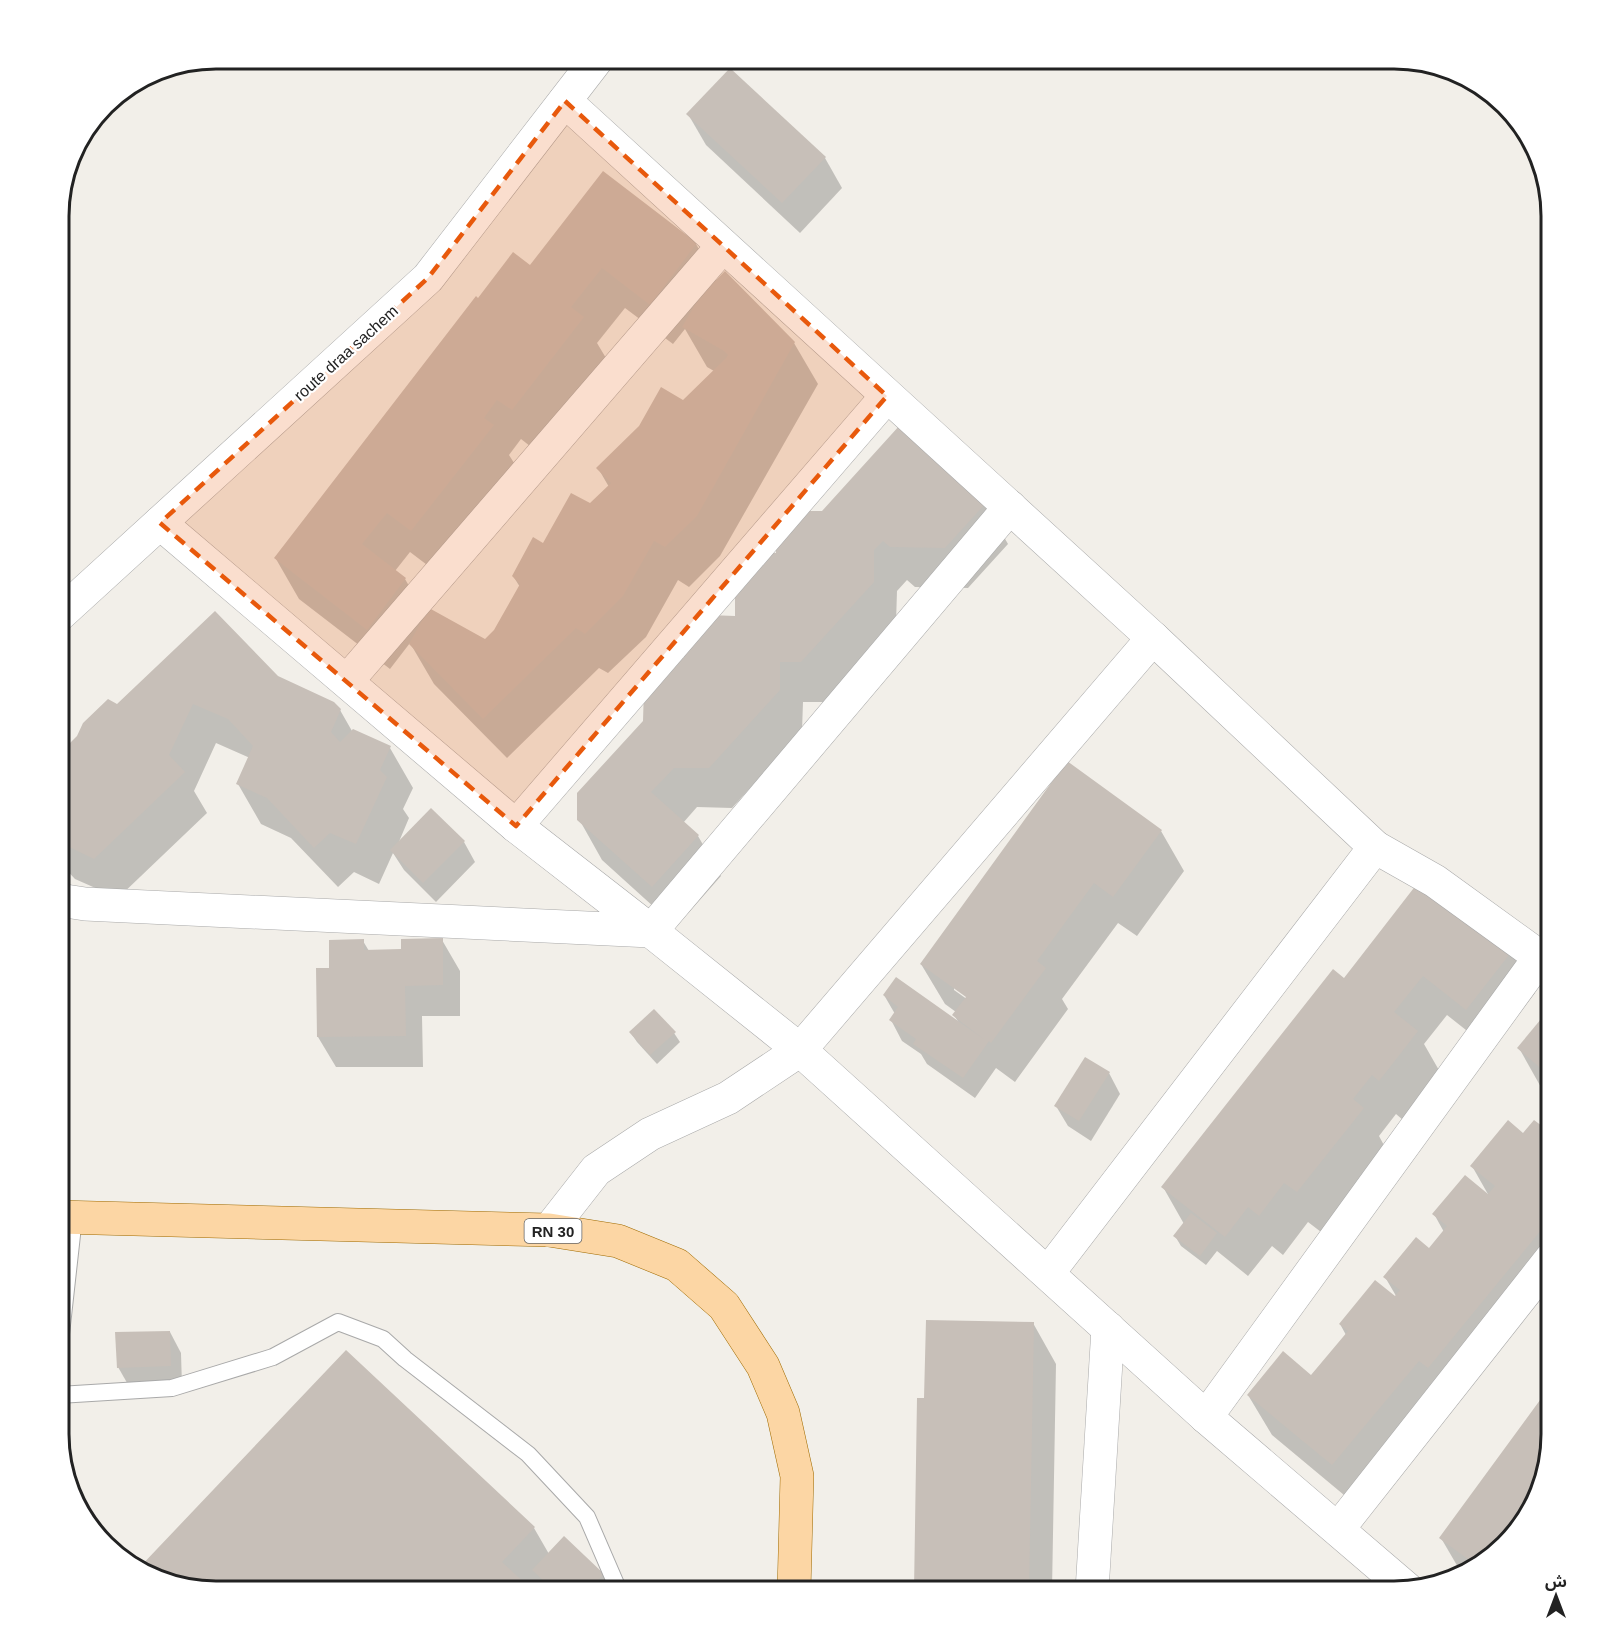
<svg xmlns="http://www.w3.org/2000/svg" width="1610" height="1650" viewBox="0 0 1610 1650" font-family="Arial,'Noto Sans Arabic',sans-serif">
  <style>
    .shadow { fill: #0003; fill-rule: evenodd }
    .building { fill: #c7bfb8 }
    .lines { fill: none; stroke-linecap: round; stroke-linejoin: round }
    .lane-casing { stroke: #a9a9a9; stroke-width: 18 }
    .street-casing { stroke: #a9a9a9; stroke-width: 34 }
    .primary-casing { stroke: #a06b00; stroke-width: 34 }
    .lane { stroke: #fff; stroke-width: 16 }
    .street { stroke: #fff; stroke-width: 33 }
    .primary { stroke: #fcd6a4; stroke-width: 33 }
    .marked { fill: #e8590c; fill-opacity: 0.2; stroke: #e8590c; stroke-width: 4.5; stroke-dasharray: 12 8; stroke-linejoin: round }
    .labels { text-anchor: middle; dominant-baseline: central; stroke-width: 4.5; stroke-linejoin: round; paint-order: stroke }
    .shield { fill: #fff; stroke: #646464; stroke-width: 1.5 }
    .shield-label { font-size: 15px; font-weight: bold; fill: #222 }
    .street-label { font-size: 16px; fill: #222; stroke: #fff }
    .rim { fill: none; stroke: #222; stroke-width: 3 }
  </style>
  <rect width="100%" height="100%" fill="#f2efe9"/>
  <g class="shadow">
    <path d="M 688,114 L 825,158 L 842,188 L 800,233 L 706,145 Z"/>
    <path d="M 696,244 L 717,281 L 794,343 L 818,384 L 720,556 L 689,587 L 678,580 L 646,637 L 608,673 L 599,668 L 507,758 L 434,684 L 410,643 L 390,669 L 299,599 L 276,559 L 479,300 L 530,268 ZM 625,308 L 673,344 L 685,329 L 707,367 L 714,371 L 683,402 L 598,468 L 609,487 L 544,545 L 513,576 L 520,587 L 495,630 L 485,641 L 426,615 L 405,579 L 395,571 L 410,552 L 435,571 L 516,466 L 509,455 L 521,439 L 535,450 L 606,358 L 597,343 Z"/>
    <path d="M 985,504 L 1008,544 L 968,588 L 915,587 L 907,580 L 897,591 L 896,623 L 824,702 L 803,702 L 802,731 L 732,808 L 697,807 L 683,823 L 698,836 L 721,876 L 676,927 L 602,860 L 579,819 L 685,660 L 736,618 L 778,555 Z"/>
    <path d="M 278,678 L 340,710 L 352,731 L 390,748 L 413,788 L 403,809 L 409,818 L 398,844 L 464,842 L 475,862 L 436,902 L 404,870 L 393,853 L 379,884 L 354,872 L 338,887 L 291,838 L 261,824 L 238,784 L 250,758 L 216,743 L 194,791 L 207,813 L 118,898 L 75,879 L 59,862 L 59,756 L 78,737 L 118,706 Z"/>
    <path d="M 1161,831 L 1184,871 L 1137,936 L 1118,923 L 1062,999 L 1068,1009 L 1015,1082 L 996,1068 L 975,1098 L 927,1064 L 921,1054 L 902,1041 L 891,1020 L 895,1014 L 884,995 L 959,1023 L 954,1015 L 956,1012 L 945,1004 L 921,964 ZM 954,986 L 973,1000 L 971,1002 L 954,990 Z"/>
    <path d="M 442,940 L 460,971 L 460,1016 L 422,1016 L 423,1067 L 336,1067 L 318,1037 L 331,969 L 363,941 L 369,951 L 403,950 Z"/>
    <path d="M 1511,952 L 1535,993 L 1490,1049 L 1447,1015 L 1424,1044 L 1440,1072 L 1403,1120 L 1396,1114 L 1379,1136 L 1386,1149 L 1321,1232 L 1308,1222 L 1283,1255 L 1272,1246 L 1248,1276 L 1217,1251 L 1206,1265 L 1181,1246 L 1175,1236 L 1184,1224 L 1163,1187 L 1344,980 Z"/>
    <path d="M 1551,1010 L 1551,1096 L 1542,1089 L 1519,1048 Z"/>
    <path d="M 631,1033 L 674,1033 L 680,1042 L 657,1064 L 637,1042 Z"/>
    <path d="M 1109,1073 L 1120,1094 L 1091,1141 L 1068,1126 L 1056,1106 Z"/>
    <path d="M 1551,1117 L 1551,1287 L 1451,1407 L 1356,1505 L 1272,1435 L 1248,1395 L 1312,1377 L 1346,1335 L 1340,1324 L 1399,1301 L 1385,1277 L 1429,1250 L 1444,1232 L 1434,1214 L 1489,1196 L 1472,1166 L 1523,1136 L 1542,1128 Z"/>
    <path d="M 1033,1323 L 1056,1364 L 1052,1591 L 916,1591 L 919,1399 L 926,1399 Z"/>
    <path d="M 170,1332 L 181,1353 L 182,1386 L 130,1388 L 118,1367 Z"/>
    <path d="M 346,1352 L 534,1528 L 549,1554 L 603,1575 L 612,1591 L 216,1592 L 147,1575 L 140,1570 Z"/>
    <path d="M 1551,1387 L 1552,1434 L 1535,1503 L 1498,1553 L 1462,1574 L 1441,1538 Z"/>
  </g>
  <g class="building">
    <path d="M 730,68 L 826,157 L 782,203 L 686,114 Z"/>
    <path d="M 603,171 L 697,243 L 650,305 L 602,268 L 571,307 L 584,317 L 512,410 L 497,400 L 484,418 L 494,425 L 411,531 L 387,513 L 362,544 L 406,578 L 367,630 L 274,558 L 476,296 L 478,298 L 513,252 L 530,265 Z"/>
    <path d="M 725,271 L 795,342 L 697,516 L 665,547 L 654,541 L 623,596 L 585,634 L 576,628 L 483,719 L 409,644 L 429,608 L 485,639 L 494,630 L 520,584 L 512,576 L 533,537 L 543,543 L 571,493 L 590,503 L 611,483 L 596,468 L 639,426 L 661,387 L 683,400 L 726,358 L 728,355 L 724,351 L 682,327 L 700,296 Z"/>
    <path d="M 900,425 L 986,503 L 945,548 L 890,547 L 883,541 L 874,550 L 874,582 L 801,662 L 780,662 L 780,690 L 709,768 L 674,768 L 651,792 L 699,835 L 652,887 L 577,820 L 577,793 L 643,721 L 644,688 L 671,658 L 684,658 L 684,644 L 709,615 L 735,616 L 735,586 L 765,553 L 776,553 L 776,538 L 801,511 L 822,511 Z"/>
    <path d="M 215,611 L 278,676 L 334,702 L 341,709 L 331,732 L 340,742 L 353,729 L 391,746 L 380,770 L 387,777 L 356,844 L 330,833 L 314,848 L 267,798 L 236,784 L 253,746 L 228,719 L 193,704 L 169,755 L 185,772 L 94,859 L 59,842 L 59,754 L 77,736 L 83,723 L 108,699 L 117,704 Z"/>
    <path d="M 1067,761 L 1162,830 L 1113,897 L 1094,883 L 1037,961 L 1046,968 L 991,1043 L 989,1041 L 963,1078 L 913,1044 L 916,1039 L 889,1020 L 898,1007 L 883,995 L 896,977 L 985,1040 L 952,1015 L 966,997 L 920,964 Z"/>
    <path d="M 431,808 L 465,841 L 423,883 L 390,850 Z"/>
    <path d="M 1420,880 L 1512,951 L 1466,1010 L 1423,976 L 1394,1012 L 1418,1031 L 1379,1081 L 1372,1075 L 1353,1099 L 1364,1108 L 1297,1192 L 1284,1183 L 1259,1216 L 1248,1207 L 1225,1237 L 1161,1187 L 1333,969 L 1344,978 Z"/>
    <path d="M 443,938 L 443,985 L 405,986 L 406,1036 L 317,1037 L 316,968 L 329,968 L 329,940 L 364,939 L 364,950 L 401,949 L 401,939 Z"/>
    <path d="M 1551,1007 L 1551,1077 L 1517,1048 Z"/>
    <path d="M 654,1009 L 676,1032 L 650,1055 L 629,1032 Z"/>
    <path d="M 1085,1057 L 1110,1072 L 1079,1121 L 1054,1106 Z"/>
    <path d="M 1551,1115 L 1551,1218 L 1428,1368 L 1419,1361 L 1332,1465 L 1247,1395 L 1283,1351 L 1311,1375 L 1348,1331 L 1339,1324 L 1375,1280 L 1395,1296 L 1400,1290 L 1383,1277 L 1416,1237 L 1429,1248 L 1447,1226 L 1432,1214 L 1465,1175 L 1488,1194 L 1495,1186 L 1470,1166 L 1508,1120 L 1523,1133 L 1534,1120 L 1542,1126 Z"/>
    <path d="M 1191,1213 L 1217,1233 L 1200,1256 L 1173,1236 Z"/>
    <path d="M 926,1320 L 1034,1322 L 1029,1591 L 914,1591 L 917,1398 L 924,1398 Z"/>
    <path d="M 170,1331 L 171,1366 L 117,1368 L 115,1332 Z"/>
    <path d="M 346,1350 L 535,1527 L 502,1562 L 533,1591 L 216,1592 L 147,1575 L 138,1569 Z"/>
    <path d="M 1551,1385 L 1552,1434 L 1535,1503 L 1498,1553 L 1464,1573 L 1461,1571 L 1469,1560 L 1439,1538 Z"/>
    <path d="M 564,1536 L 604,1574 L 587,1591 L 537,1591 L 546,1583 L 532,1570 Z"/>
  </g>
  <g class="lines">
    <defs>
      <g id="lane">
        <path d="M 59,1352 L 74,1217"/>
        <path d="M 59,1395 L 172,1388 L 273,1357 L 338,1322 L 383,1339 L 405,1359 L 528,1454 L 587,1517 L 619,1591"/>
      </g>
      <g id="street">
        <path d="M 1010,507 L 651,931 L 800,1050 L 1206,1417 L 1407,1589"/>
        <path d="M 59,615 L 428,278 L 597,59"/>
        <path d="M 1153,638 L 1375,847 L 1435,881 L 1551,965"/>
        <path d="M 347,681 L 723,246"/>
        <path d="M 516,826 L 887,396"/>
        <path d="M 59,900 L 85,904 L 651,931 L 516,826 L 160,523"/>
        <path d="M 549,1230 L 596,1170 L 650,1134 L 728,1098 L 800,1050 L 1153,638 L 565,101"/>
        <path d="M 1048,1273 L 1375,847"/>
        <path d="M 1206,1417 L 1540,957"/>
        <path d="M 1338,1529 L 1551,1259"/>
        <path d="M 1092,1591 L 1108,1328"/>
      </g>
      <path id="primary" d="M 59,1217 L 549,1230 L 618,1241 L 677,1265 L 724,1306 L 763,1366 L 783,1413 L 797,1476 L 794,1591"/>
    </defs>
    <use href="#lane" class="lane-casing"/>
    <use href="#street" class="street-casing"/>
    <use href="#primary" class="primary-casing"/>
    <use href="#lane" class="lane"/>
    <use href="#street" class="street"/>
    <use href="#primary" class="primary"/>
  </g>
  <path class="marked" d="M 565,101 L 887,396 L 516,826 L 160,523 L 428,278 Z"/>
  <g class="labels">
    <rect class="shield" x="524.5" y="1219" width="57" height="24" rx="4.5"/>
    <g class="shield-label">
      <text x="553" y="1231">RN 30</text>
    </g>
    <g class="street-label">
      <text transform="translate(346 353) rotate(-42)">route draa sachem</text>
    </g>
  </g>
  <path d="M0 0H1610V1650H0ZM216 69H1394A147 147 0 0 1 1541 216V1434A147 147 0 0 1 1394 1581H216A147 147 0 0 1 69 1434V216A147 147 0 0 1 216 69Z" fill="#fff" fill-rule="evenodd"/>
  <path class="rim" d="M216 69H1394A147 147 0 0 1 1541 216V1434A147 147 0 0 1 1394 1581H216A147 147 0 0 1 69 1434V216A147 147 0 0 1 216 69Z"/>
  <g transform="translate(1556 1596)" stroke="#ffffff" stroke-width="4.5" paint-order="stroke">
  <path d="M0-4.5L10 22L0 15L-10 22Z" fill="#222222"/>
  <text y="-9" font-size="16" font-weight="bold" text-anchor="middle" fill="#222222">ش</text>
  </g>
</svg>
